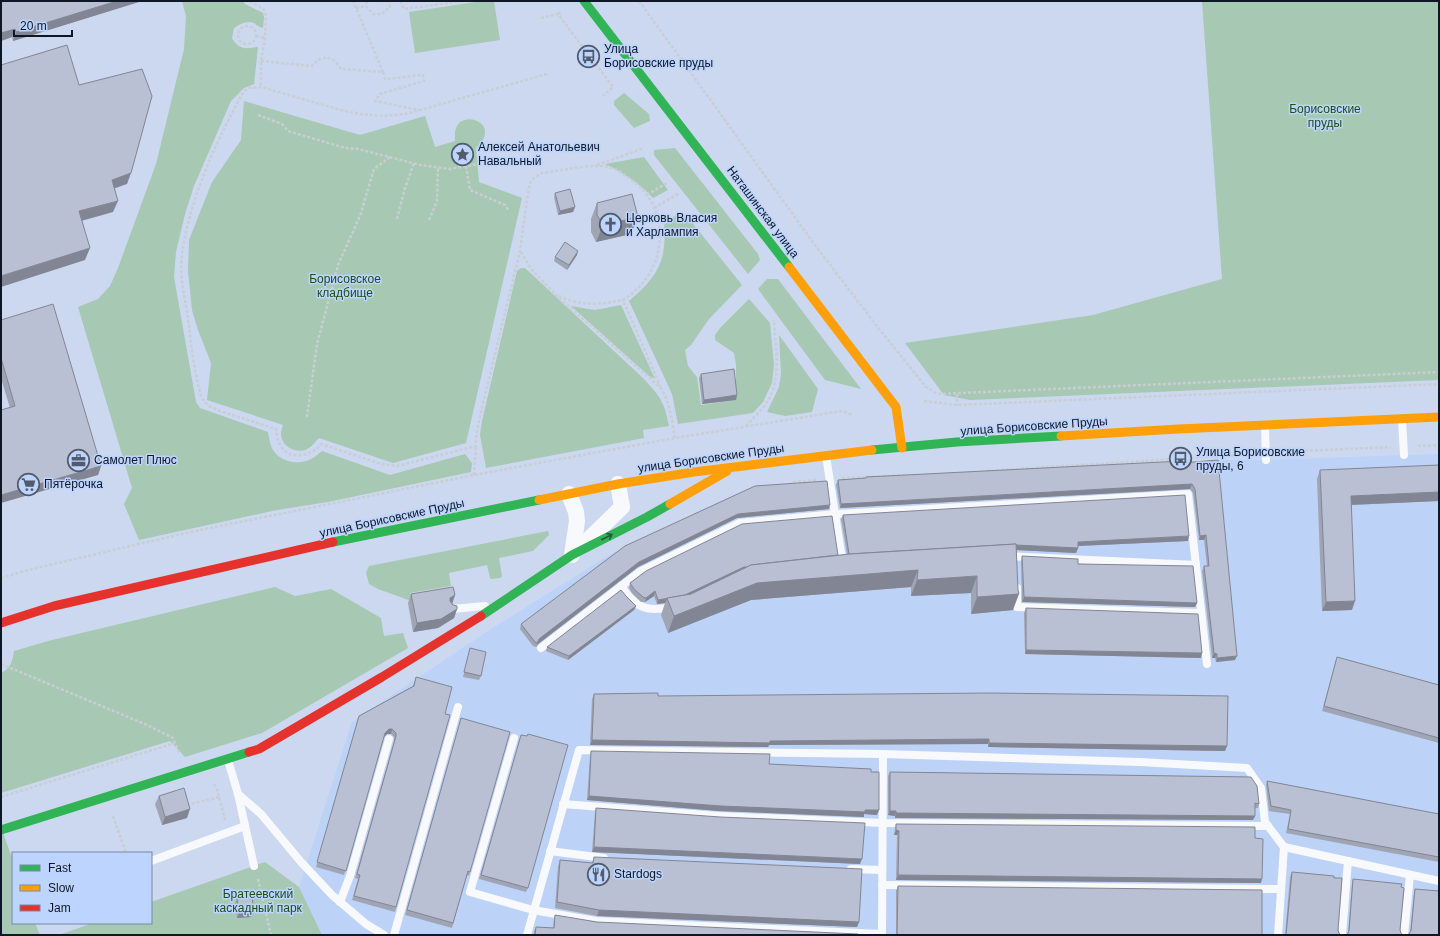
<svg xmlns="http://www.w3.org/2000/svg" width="1440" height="936" viewBox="0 0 1440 936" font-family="Helvetica,sans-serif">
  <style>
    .built { fill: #bdd2f7 }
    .green { fill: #a7c8b3 }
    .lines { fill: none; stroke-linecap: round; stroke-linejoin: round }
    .path { stroke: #c9cdd4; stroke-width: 2.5; stroke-dasharray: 3 2; stroke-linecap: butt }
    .lane { stroke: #f7f9fd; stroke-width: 8 }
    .street { stroke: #f7f9fd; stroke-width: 16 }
    .fast { stroke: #30b455; stroke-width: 9 }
    .slow { stroke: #ff9f0a; stroke-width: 9 }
    .jam { stroke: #e5322d; stroke-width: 9 }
    .wall { fill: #9fa5b5 }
    .shaded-wall { fill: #828694 }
    .building { fill: #b9c0d3; stroke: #828694 }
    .oneway { stroke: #1e5e3b }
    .labels { text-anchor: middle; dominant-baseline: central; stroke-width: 3; stroke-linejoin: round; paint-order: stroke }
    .poi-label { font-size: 12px; fill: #0f1726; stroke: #bcd4fe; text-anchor: start }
    .park-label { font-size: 12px; fill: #1b4e13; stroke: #bcd4fe }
    .street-label { font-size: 12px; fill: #0f1726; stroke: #bcd4fe }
  </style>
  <rect width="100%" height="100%" fill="#cbd8ef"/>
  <path class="built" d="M 1439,454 L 1439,935 L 322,935 L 299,887 L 352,722 L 488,631 L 611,554 L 754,489 L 1218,460 L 1266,460 Z"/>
  <g class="green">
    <path d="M 182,1 L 243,1 L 245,4 L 263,13 L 264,17 L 263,28 C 259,27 258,26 254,23 C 247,20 240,24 234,28 L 232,38 C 239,50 245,49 258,47 L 254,84 L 244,88 L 231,101 L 194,186 L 185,214 L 176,252 L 174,277 L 196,402 L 200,408 L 268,432 C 269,437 270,445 273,450 C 281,462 296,465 309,460 C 314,458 318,454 322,451 L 390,475 L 465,454 L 472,463 L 471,472 L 328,502 L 277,510 L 139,540 L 124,504 L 132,488 L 78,307 L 98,299 L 110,286 L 118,268 L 156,164 L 184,49 L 186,16 Z"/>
    <path d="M 482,1 L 494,1 L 500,40 L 415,53 L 409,12 Z"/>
    <path d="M 1202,1 L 1439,1 L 1439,380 L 970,400 L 944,395 L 905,343 L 1093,315 L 1222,279 Z"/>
    <path d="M 624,93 L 649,114 L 650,121 L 634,128 L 614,105 L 614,101 Z"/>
    <path d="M 244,101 L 360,135 L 425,116 L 435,147 L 455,141 C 455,136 454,131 457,126 C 465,110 502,124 476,148 L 479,182 L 522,198 L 466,443 L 393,463 L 319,438 C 315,442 311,448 305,450 C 294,453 282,446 281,435 C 281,432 282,428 283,425 L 207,400 L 211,363 L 198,330 L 192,310 L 188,271 L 189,240 L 212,182 L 241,140 Z"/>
    <path d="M 675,148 L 758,254 L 760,260 L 748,274 L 654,155 L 654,150 Z"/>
    <path d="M 644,157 L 668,190 L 653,198 C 638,182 625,174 605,164 Z"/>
    <path d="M 678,213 L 686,215 L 742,285 L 709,319 L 691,345 L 685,350 L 688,366 L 697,377 L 701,405 L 736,400 L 736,365 L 734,353 L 715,340 L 715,335 L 720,328 L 749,299 L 770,323 L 774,365 L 772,383 L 763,402 L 753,413 L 678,424 L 672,394 L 629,301 C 657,277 667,262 664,225 Z"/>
    <path d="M 521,268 L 525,268 L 644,379 C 661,398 664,401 669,426 L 643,430 L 644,438 L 486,468 L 480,435 L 482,421 L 517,271 Z"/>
    <path d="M 767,279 L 778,279 L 861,389 L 825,380 L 758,289 Z"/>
    <path d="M 621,305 L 655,379 L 649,376 L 571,306 L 595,310 Z"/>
    <path d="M 779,335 L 818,389 L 812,412 L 785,416 L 767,412 L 779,387 L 781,373 Z"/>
    <path d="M 548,531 L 549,535 L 533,551 L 499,558 L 502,576 L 500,578 L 491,579 L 490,578 L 487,565 L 449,573 L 451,586 L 410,593 L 411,601 L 378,589 L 369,584 L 366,573 L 369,566 Z"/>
    <path d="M 275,587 L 295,596 L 331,589 L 381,618 L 384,636 L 403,633 L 408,648 L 262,733 L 185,757 L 170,741 L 1,793 L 1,673 C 10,669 13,661 14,651 L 48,641 Z"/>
    <path d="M 1,827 L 13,861 L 13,923 L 35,923 L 40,935 L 1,935 Z"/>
    <path d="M 265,862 L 299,887 L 322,935 L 59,935 L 93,923 L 151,923 L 151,902 Z"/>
  </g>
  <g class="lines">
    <g class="path">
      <path d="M 250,1 L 264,9 L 266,16 L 265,38 L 261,61 L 261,87"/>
      <path d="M 367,1 L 366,6 L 373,14 L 382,14 L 390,7 L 389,1"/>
      <path d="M 400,1 L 404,9 L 465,1"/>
      <path d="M 639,1 L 815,245 L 876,325 L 926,387 L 938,394 L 1439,372"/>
      <path d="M 356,8 L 366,6"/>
      <path d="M 558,14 L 562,11"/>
      <path d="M 541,18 L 558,14 L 613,87 L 603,96"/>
      <circle cx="247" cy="35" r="9"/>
      <path d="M 256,36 L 265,38"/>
      <path d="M 261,61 L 312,66 L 318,60 L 327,57 L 335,61 L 341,69 L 383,72 L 353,1"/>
      <path d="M 383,72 L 385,79 L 423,75 L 424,81 L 380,94 L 375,101 L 419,110"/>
      <path d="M 547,74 L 406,114 L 381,116 L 360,114 L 341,110 L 261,87 L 249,88 L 244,91 C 217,139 189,200 182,255 C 179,276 185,297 188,318 C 191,344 194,371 201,396 L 204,401 L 209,406 L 220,411 L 276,429 C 277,434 277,440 280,445 C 289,461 311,457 321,444 L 381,464 L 397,466 L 476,446 L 476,437 L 480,416 L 520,251 L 527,199 L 530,183 L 535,177 L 542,173 C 561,171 591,163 609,167 C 618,169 626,176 633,181 C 674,213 666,274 623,300 L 661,388"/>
      <path d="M 258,115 L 282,124 L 288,131 L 345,148 L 358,149 L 420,165 L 450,169 L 477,164"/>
      <path d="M 597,165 L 644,148"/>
      <path d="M 466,166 L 470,190 L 505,205 L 509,211"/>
      <path d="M 647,195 L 668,182"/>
      <path d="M 654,208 L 678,194"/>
      <path d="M 397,219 L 404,191 L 414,163"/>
      <path d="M 429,220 L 437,201 L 438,168"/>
      <path d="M 521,252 L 532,270 L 556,295 L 661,388 C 670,403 672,421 675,438"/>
      <path d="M 559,296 C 580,306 601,305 623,300"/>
      <path d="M 957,394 L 957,405"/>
      <path d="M 924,401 L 957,405 L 1439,384"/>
      <path d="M 307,417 L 317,344 L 338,265 L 360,216 L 374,169 L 390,157"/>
      <path d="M 746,426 C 752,419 759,413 765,405 C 783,382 775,347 774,320"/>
      <path d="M 1418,446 L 1439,445"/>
      <path d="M 1280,452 L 1391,447"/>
      <path d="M 986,471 L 1253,454"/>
      <path d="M 474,475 L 476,446"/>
      <path d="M 842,478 L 907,475"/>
      <path d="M 793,482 L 816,480"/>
      <path d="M 1,578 L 28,570 L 190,532 L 474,475 L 675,438 L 842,411 L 853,415"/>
      <path d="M 1,664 L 147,725 L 173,738 L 179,753"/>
      <path d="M 214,784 L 217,789 L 225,820"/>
      <path d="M 1,797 L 175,743"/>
      <path d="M 187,805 L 219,797"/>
      <path d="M 113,816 L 126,853"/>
      <path d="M 258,879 L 271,935"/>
    </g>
    <g class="lane">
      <path d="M 1402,420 L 1404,455"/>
      <path d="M 1265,426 L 1266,460"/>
      <path d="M 826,456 L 843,565"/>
      <path d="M 1007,556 L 1196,565"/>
      <path d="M 621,586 C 636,609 647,612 673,607"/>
      <path d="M 1017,588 L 1017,607 L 1201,613"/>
      <path d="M 452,609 L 485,606"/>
      <path d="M 541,648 L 641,571 L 739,523 L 836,514 L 1188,494 L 1207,664"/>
      <path d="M 514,738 L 470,892 L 533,910 L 596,921 L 882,934"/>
      <path d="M 883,754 L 1140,762 L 1247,768 L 1261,788 L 1265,822 L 1284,847"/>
      <path d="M 228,760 L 238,794 L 254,866"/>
      <path d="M 238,794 L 261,814 L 301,862 L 332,895 L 366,924 L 384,935"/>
      <path d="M 563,804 L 719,816 L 883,823 L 1268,826"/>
      <path d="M 550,851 L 604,858"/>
      <path d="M 151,861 L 245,826"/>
      <path d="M 851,869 L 882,870"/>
      <path d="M 882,885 L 1281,889"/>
      <path d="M 340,902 L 350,876 L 389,739"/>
      <path d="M 394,935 L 458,707"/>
      <path d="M 527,935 L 579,750 L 883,754 L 882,935"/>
      <path d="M 1278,935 L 1284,847 L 1439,881"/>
      <path d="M 1342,935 L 1348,861"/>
      <path d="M 1404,935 L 1410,875"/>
    </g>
    <g class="street">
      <path d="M 569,494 L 576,512 L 577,521 L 572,555"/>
      <path d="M 584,544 L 622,507 L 618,484"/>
    </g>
    <g class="fast">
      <path d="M 584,1 L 789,267"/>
      <path d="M 872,450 L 957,442 L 1061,436"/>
      <path d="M 333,542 L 539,500"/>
      <path d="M 481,616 L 572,555 L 647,517 L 670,504"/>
      <path d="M 1,830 L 249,752"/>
    </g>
    <g class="slow">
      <path d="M 789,267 L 896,407 L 902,448"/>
      <path d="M 1061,436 L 1178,429 L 1439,417"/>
      <path d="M 539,500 L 618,484 L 694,472 L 872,450"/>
      <path d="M 670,504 L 727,471"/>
    </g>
    <g class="jam">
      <path d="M 1,623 L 54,606 L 333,542"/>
      <path d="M 249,752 L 259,749 L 382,677 L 481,616"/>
    </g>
  </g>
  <g class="wall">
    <path d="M 1,1 L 142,1 L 13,41 L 12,37 L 1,41 Z"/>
    <path d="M 555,193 L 575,207 L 573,212 L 558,215 L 554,197 Z"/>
    <path d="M 597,203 L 631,234 L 596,242 L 591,232 L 591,219 Z"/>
    <path d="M 577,255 L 567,270 L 554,261 L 555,257 Z"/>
    <path d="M 1,320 L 101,466 L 98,475 L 10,408 L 1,378 Z"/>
    <path d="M 701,374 L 737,395 L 736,400 L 702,404 L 699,378 Z"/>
    <path d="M 1218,460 L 1235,660 L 1216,662 L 1215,658 L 1212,658 L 1202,571 L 1204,566 L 1207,566 L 1204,540 L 1199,540 L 1193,493 L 1190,489 L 840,508 L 836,485 L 838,480 L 865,479 L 866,477 L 1182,463 Z"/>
    <path d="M 1320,470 L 1439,501 L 1351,505 L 1352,610 L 1322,611 L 1317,479 Z"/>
    <path d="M 755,486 L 829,509 L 737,518 L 638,567 L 538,644 L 536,647 L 533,646 L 520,629 L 521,624 Z"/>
    <path d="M 843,515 L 1188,541 L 1078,546 L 1078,548 L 1076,553 L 1016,550 L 1013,610 L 971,614 L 971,593 L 911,596 L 911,587 L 751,600 L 668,633 L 661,615 L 665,603 L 657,604 L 654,596 L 645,602 L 641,602 L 632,593 L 629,588 L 630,583 L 847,554 L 841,519 Z"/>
    <path d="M 1022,556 L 1078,564 L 1197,603 L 1195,607 L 1022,602 L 1021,561 Z"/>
    <path d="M 411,594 L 455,595 L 452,604 L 457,609 L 454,618 L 438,628 L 413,632 L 408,603 Z"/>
    <path d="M 626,596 L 636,606 L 634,610 L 568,660 L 546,651 L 547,647 Z"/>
    <path d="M 1026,608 L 1201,658 L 1025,654 L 1024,613 Z"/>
    <path d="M 470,648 L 481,676 L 479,680 L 463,677 Z"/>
    <path d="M 1337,657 L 1439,685 L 1439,743 L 1322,711 Z"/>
    <path d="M 416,677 L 445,714 L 395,912 L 352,900 L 358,879 L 355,878 L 394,741 L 394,737 L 391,734 L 387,734 L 384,737 L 344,875 L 316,867 L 359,716 L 413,686 Z"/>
    <path d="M 594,694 L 658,696 L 1227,746 L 1225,751 L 988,747 L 988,744 L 769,745 L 768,747 L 590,745 L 592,699 Z"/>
    <path d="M 461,718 L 470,872 L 469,876 L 467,875 L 452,928 L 405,915 Z"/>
    <path d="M 521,735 L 527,736 L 528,888 L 526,892 L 479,879 Z"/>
    <path d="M 591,751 L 871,772 L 877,815 L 864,814 L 864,817 L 719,811 L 587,800 L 590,756 Z"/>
    <path d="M 890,772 L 1251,777 L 1259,804 L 1258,808 L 1255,808 L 1255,816 L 1253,820 L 895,818 L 895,816 L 888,815 L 888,776 Z"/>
    <path d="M 1267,781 L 1439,814 L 1439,862 L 1286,833 L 1290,814 L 1269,811 L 1266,785 Z"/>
    <path d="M 159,796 L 187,818 L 162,825 L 155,804 Z"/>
    <path d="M 596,808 L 860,864 L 592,852 L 595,812 Z"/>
    <path d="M 896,824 L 1255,838 L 1261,883 L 896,880 L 897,835 L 894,835 L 895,829 Z"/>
    <path d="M 594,857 L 859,922 L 857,927 L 597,916 L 555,908 L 558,866 L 560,860 L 592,863 Z"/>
    <path d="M 1292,872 L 1338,930 L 1339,933 L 1341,935 L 1285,935 L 1290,877 Z"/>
    <path d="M 1353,879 L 1400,930 L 1401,933 L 1348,933 L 1352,884 Z"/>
    <path d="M 898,886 L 1262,935 L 896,935 L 896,891 Z"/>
    <path d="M 1415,889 L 1439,891 L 1410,933 L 1414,893 Z"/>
    <path d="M 237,899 L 252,917 L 237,918 L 235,903 Z"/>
    <path d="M 555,915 L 597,922 L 858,935 L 534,935 L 534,931 L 536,927 L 553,928 L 554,919 Z"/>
  </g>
  <g class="shaded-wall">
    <path d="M 117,1 L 142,1 L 13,41 L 16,32 Z"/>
    <path d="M 15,29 L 12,37 L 1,41 L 1,33 Z"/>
    <path d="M 131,173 L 127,184 L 107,191 L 112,180 Z"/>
    <path d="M 118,201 L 113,212 L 74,223 L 79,211 Z"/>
    <path d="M 575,207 L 573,212 L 558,215 L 560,211 Z"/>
    <path d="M 638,217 L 631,234 L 596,242 L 603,225 Z"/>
    <path d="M 90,248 L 85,260 L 1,287 L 1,276 Z"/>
    <path d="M 578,251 L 577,255 L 567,270 L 569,265 Z"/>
    <path d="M 737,395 L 736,400 L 702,404 L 704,400 Z"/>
    <path d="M 101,466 L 98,475 L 1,503 L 1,495 Z"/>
    <path d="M 1192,484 L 1190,489 L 840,508 L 841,504 Z"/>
    <path d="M 1439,492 L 1439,501 L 1348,505 L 1351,496 Z"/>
    <path d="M 830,505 L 829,509 L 737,518 L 638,567 L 538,644 L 536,647 L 539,639 L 639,562 L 738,514 Z"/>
    <path d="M 1206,535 L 1204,540 L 1199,540 L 1200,536 Z"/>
    <path d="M 1189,536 L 1188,541 L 1076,546 L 1078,542 Z"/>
    <path d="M 1016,545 L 1078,548 L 1076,553 L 1015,550 L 848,559 Z"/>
    <path d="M 838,556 L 681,601 L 667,599 L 744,567 Z"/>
    <path d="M 918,570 L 911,587 L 751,600 L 668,633 L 674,616 L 757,583 Z"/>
    <path d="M 977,576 L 971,593 L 911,596 L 917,580 Z"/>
    <path d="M 655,591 L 654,596 L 645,602 L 646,598 Z"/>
    <path d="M 1019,594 L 1013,610 L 971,614 L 977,597 Z"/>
    <path d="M 455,595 L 452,604 L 447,606 L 450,598 Z"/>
    <path d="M 1024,597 L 1197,603 L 1195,607 L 1022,602 Z"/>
    <path d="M 667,599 L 665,603 L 657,604 L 658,600 Z"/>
    <path d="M 1355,601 L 1352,610 L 1322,611 L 1326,602 Z"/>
    <path d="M 636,606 L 634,610 L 568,660 L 569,656 Z"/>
    <path d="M 457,609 L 454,618 L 438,628 L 413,632 L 417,623 Z"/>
    <path d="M 1026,650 L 1202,653 L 1201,658 L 1025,654 Z"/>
    <path d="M 1214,653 L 1217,654 L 1215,658 L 1212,658 Z"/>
    <path d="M 1237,656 L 1235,660 L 1216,662 L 1217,658 Z"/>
    <path d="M 389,729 L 392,729 L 391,734 L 387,734 L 384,737 L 385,733 Z"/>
    <path d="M 989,739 L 988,744 L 769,745 L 768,747 L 590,745 L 592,740 L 770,741 Z"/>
    <path d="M 989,743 L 1227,746 L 1225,751 L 988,747 Z"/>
    <path d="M 589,796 L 865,810 L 879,810 L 877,815 L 864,814 L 864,817 L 719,811 L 587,800 Z"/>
    <path d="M 190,809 L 187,818 L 162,825 L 165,817 Z"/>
    <path d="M 890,811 L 896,811 L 895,816 L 888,815 Z"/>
    <path d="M 896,813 L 1255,816 L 1253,820 L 895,818 Z"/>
    <path d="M 896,830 L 899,831 L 897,835 L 894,835 Z"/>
    <path d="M 594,847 L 862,859 L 860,864 L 592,852 Z"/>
    <path d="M 898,875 L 1262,879 L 1261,883 L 896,880 Z"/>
    <path d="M 599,910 L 859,922 L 857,927 L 597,916 Z"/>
    <path d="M 254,912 L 252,917 L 237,918 L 239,914 Z"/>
  </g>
  <g class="building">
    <path d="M 1,1 L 117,1 L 16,32 L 15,29 L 1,33 Z"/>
    <path d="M 67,45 L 79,85 L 142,69 L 152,96 L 131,173 L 112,180 L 118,201 L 79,211 L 90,248 L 1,276 L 1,65 Z"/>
    <path d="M 570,189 L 575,207 L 560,211 L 555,193 Z"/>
    <path d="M 632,194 L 638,217 L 603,225 L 597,215 L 597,203 Z"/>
    <path d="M 565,242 L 578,251 L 569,265 L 555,257 Z"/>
    <path d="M 53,304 L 101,466 L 1,495 L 1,410 L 15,406 L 1,358 L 1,320 Z"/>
    <path d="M 734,369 L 737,395 L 704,400 L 701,374 Z"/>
    <path d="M 1218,460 L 1237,656 L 1217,658 L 1217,654 L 1214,653 L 1204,566 L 1209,566 L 1206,535 L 1200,536 L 1195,489 L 1192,484 L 841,504 L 838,480 L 866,478 L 866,477 L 1182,461 L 1182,463 Z"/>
    <path d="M 1439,465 L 1439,492 L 1351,496 L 1355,601 L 1326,602 L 1320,470 Z"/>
    <path d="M 827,481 L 830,505 L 738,514 L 639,562 L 539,639 L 537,643 L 535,642 L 521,624 L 625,546 L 755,486 Z"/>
    <path d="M 1185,495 L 1189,536 L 1078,542 L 1078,548 L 1016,545 L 1016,544 L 849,554 L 843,515 Z"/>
    <path d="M 832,516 L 838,555 L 751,565 L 748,567 L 744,567 L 685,595 L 658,600 L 655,591 L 646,598 L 643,597 L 634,589 L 630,583 L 646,571 L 742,524 Z"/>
    <path d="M 1016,544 L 1018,590 L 1019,594 L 977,597 L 977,576 L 917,580 L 918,570 L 757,583 L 674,616 L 667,598 L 691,594 L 751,565 L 850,554 Z"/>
    <path d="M 1022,556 L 1078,559 L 1078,564 L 1193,566 L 1197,603 L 1024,597 Z"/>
    <path d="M 453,587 L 455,595 L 450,598 L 450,601 L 453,605 L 457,606 L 457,609 L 441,619 L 417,623 L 411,594 Z"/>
    <path d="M 621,590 L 626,596 L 636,606 L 569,656 L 547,647 Z"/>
    <path d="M 1026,608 L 1198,614 L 1202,653 L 1026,650 Z"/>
    <path d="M 470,648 L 486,652 L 481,676 L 464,672 Z"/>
    <path d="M 1337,657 L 1439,685 L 1439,738 L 1324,706 Z"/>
    <path d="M 416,677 L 452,687 L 445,714 L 450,715 L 396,907 L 354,896 L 360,875 L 357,874 L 396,736 L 396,733 L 392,729 L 389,729 L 385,733 L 346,871 L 317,862 L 359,716 L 414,686 Z"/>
    <path d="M 658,693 L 658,696 L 990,693 L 1228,696 L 1227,746 L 989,743 L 989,739 L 770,741 L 770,743 L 592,740 L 594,694 Z"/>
    <path d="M 461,718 L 510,732 L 470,872 L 468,871 L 453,923 L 407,910 Z"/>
    <path d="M 528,734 L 568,745 L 528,888 L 481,875 L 521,735 L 527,736 Z"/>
    <path d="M 591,751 L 770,754 L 769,764 L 871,769 L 871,772 L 879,772 L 879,810 L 865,810 L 865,812 L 721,806 L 589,796 Z"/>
    <path d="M 890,772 L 1251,777 L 1257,786 L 1259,804 L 1255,803 L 1255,816 L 896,813 L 896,811 L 890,811 Z"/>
    <path d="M 1267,781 L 1439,814 L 1439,857 L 1288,829 L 1291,810 L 1271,806 Z"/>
    <path d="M 184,788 L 190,809 L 165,817 L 159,796 Z"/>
    <path d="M 596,808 L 720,817 L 865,823 L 862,859 L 594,847 Z"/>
    <path d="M 896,824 L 1255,827 L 1255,838 L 1263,839 L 1262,879 L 898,875 L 899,831 L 896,830 Z"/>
    <path d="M 594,857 L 862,869 L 859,922 L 599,910 L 557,902 L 560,860 L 593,863 Z"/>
    <path d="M 1292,872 L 1334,876 L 1334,878 L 1342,878 L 1338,930 L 1339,933 L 1341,935 L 1286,935 Z"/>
    <path d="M 1353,879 L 1402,884 L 1401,887 L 1404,888 L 1400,930 L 1401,933 L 1403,935 L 1347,935 L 1349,931 Z"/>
    <path d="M 898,886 L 1262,890 L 1262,935 L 897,935 Z"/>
    <path d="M 1415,889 L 1439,891 L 1439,935 L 1408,935 L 1411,931 Z"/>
    <path d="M 252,897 L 254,912 L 239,914 L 237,899 Z"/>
    <path d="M 555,915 L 597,922 L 858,934 L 858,935 L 535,935 L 536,927 L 554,928 Z"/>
  </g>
  <defs><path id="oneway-shaft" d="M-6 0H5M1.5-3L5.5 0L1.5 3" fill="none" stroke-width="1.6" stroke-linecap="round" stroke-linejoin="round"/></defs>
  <use class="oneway" href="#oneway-shaft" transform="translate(607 537) rotate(-27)"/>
  <defs>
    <symbol id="bus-ring" viewBox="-11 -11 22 22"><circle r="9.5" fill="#bcd4fe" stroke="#515b6c" stroke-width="1.5"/><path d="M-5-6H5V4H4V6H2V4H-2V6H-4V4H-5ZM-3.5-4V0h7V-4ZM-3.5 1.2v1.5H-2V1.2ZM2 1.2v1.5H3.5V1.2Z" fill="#515b6c"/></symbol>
    <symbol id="sight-ring" viewBox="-11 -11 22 22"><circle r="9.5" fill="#bcd4fe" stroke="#515b6c" stroke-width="1.5"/><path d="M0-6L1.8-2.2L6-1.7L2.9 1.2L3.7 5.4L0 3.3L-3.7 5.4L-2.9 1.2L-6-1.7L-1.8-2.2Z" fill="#515b6c"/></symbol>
    <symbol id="church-ring" viewBox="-11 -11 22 22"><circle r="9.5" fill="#bcd4fe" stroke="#515b6c" stroke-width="1.5"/><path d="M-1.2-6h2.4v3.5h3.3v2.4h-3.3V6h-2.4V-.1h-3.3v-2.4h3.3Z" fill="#515b6c"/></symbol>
    <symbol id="office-ring" viewBox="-11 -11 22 22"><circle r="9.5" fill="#bcd4fe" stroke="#515b6c" stroke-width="1.5"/><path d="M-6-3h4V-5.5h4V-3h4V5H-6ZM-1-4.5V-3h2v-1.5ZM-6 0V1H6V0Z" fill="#515b6c"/></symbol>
    <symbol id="supermarket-ring" viewBox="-11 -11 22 22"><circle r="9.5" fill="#bcd4fe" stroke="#515b6c" stroke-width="1.5"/><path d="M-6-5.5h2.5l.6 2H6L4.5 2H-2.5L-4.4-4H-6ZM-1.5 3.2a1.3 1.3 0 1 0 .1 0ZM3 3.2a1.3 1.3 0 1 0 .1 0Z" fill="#515b6c"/></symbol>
    <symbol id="restaurant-ring" viewBox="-11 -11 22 22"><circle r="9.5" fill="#bcd4fe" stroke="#515b6c" stroke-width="1.5"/><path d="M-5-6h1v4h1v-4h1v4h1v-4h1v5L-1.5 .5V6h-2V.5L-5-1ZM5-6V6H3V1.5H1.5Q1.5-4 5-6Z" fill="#515b6c"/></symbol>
  </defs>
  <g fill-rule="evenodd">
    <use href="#bus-ring" x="576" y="44" width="25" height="25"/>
    <use href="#sight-ring" x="450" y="142" width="25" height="25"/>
    <use href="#church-ring" x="598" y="212" width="25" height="25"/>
    <use href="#bus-ring" x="1168" y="446" width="25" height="25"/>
    <use href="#office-ring" x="66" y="448" width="25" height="25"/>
    <use href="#supermarket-ring" x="16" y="472" width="25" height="25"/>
    <use href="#restaurant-ring" x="586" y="862" width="25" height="25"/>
  </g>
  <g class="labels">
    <g class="poi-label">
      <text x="604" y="49">Улица<tspan x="604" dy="14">Борисовские пруды</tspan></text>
      <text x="478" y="147">Алексей Анатольевич<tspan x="478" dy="14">Навальный</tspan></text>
      <text x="626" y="218">Церковь Власия<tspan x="626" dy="14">и Харлампия</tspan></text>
      <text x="1196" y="452">Улица Борисовские<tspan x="1196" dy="14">пруды, 6</tspan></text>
      <text x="94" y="460">Самолет Плюс</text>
      <text x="44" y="484">Пятёрочка</text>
      <text x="614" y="874">Stardogs</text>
    </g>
    <g class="park-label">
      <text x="1325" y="109">Борисовские<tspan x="1325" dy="14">пруды</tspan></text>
      <text x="345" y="279">Борисовское<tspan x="345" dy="14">кладбище</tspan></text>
      <text x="258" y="894">Братеевский<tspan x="258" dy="14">каскадный парк</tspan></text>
    </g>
    <g class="street-label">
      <text transform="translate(763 212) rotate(53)">Наташинская улица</text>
      <text transform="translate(1034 426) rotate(-4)">улица Борисовские Пруды</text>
      <text transform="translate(711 458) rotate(-8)">улица Борисовские Пруды</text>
      <text transform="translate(392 518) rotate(-12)">улица Борисовские Пруды</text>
    </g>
  </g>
  <rect width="1440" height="936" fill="none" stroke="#0f1726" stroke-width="4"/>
  <rect x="12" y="852" width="140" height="72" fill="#bcd4fe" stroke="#7788a8"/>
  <rect x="20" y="865" width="20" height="6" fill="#30b455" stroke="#7788a8"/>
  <text x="48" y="872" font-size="12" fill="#0f1726">Fast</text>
  <rect x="20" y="885" width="20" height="6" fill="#ff9f0a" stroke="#7788a8"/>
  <text x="48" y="892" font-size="12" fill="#0f1726">Slow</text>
  <rect x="20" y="905" width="20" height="6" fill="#e5322d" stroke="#7788a8"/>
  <text x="48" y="912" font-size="12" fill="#0f1726">Jam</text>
  <path d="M14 30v6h58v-6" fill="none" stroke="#0f1726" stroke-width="2"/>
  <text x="20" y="30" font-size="12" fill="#0f1726" stroke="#bcd4fe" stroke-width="3" paint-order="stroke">20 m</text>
</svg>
